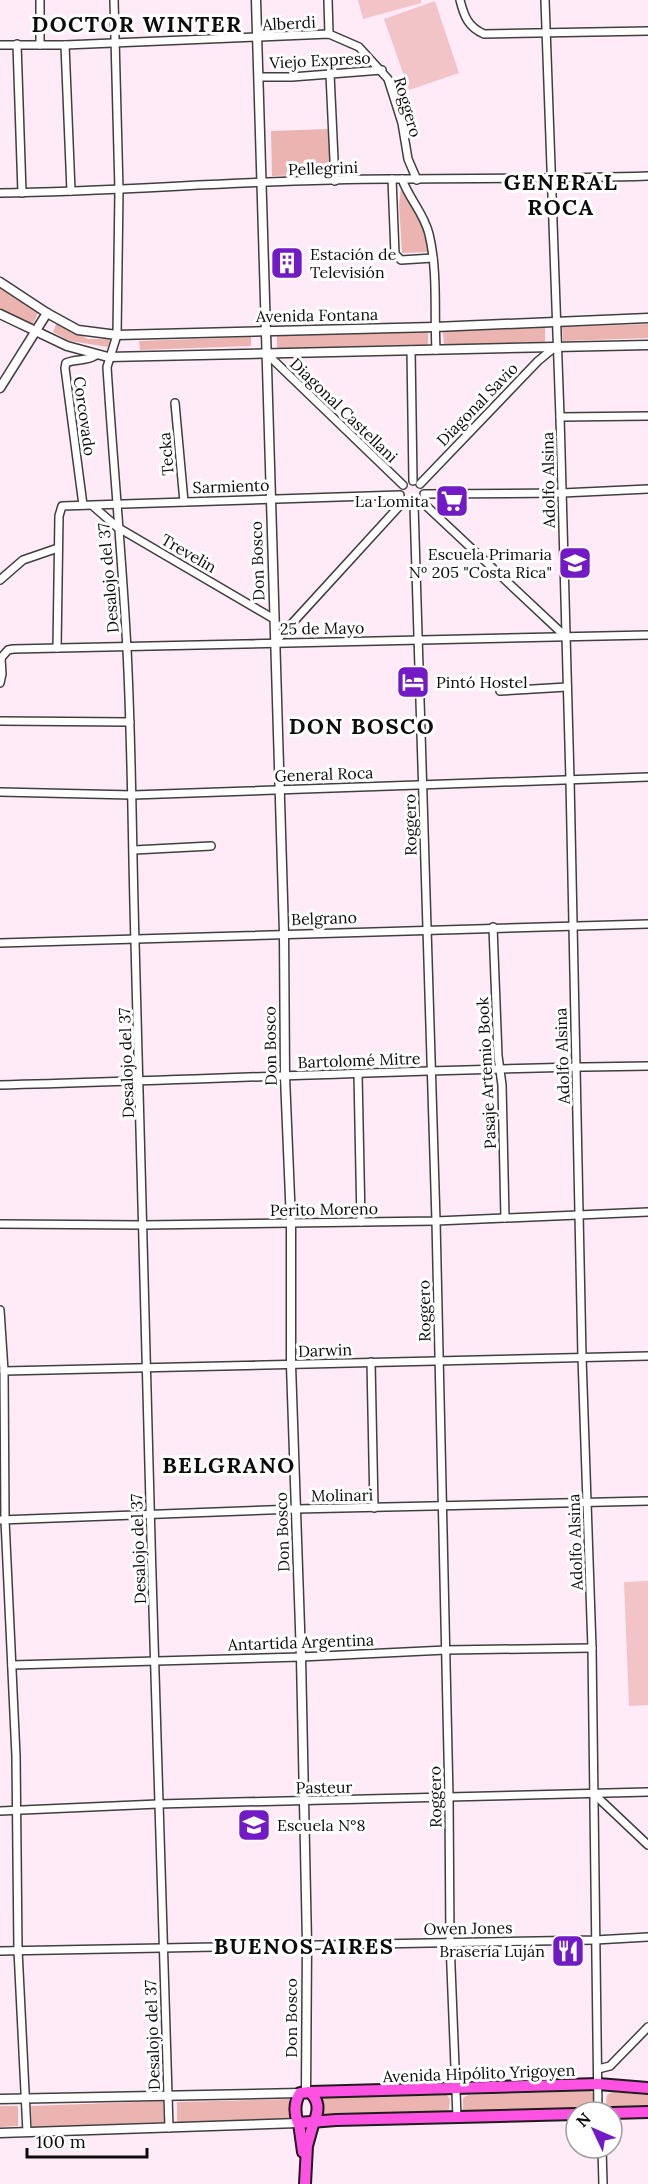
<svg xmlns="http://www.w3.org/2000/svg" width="648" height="2184" viewBox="0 0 648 2184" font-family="Lora,serif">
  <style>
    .green { fill: #ecb4b1 }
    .pitch { fill: #f2c4c8 }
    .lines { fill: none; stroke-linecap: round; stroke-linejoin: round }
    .minor-casing { stroke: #3f3f3f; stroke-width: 10 }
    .tertiary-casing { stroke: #3f3f3f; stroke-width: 11 }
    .trunk-casing { stroke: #1d1d1d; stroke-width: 14 }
    .minor { stroke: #fff; stroke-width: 7 }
    .tertiary { stroke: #fff; stroke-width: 8 }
    .trunk { stroke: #ff51e2; stroke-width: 10 }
    .labels { text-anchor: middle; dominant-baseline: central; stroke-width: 6; stroke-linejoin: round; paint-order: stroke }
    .street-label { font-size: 16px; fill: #0c0c0c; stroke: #fff }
    .poi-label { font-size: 16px; fill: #0c0c0c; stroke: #fff; text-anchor: start }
    .district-label { font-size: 22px; font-weight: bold; letter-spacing: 1.5px; fill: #0c0c0c; stroke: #fff }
  </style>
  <rect width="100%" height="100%" fill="#ffeaf7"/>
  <g class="green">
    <path d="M 329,129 L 331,174 L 272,176 L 271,131 Z"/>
    <path d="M 401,188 L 421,223 L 429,252 L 402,253 L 399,205 Z"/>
    <path d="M 0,284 L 39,311 L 33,324 L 0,310 Z"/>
    <path d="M 57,322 L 88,339 L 110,339 L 108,347 L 70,341 L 53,332 Z"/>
    <path d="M 648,324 L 648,338 L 563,341 L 562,327 Z"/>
    <path d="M 545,328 L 545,342 L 444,345 L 443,331 Z"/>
    <path d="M 428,332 L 428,345 L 277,349 L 277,336 Z"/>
    <path d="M 251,337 L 251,346 L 140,350 L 139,341 Z"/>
    <path d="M 590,2091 L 594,2095 L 594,2106 L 590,2110 L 468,2114 L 463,2110 L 463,2098 L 468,2095 Z"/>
    <path d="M 612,2092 L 648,2095 L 648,2108 L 610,2109 L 606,2104 L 607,2095 Z"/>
    <path d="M 447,2095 L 450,2099 L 449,2109 L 445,2113 L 324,2117 L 321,2114 L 321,2100 L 326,2097 Z"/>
    <path d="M 289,2099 L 289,2119 L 177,2123 L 177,2102 Z"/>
    <path d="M 163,2101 L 164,2122 L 32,2127 L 31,2106 Z"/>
    <path d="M 0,2106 L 18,2106 L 18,2126 L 0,2127 Z"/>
  </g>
  <g class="pitch">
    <path d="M 358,0 L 421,0 L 421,3 L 363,19 Z"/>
    <path d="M 435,1 L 459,73 L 409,90 L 384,19 Z"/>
    <path d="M 648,1581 L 648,1705 L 629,1706 L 624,1582 Z"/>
  </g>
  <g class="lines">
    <defs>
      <g id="minor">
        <path d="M 40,0 L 40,45"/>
        <path d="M 114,0 L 119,190 L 117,335 L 107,367 C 113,461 122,555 127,650 C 132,747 132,844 135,942 C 147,1337 154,1733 169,2128"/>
        <path d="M 328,0 L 329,34"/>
        <path d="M 460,0 C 464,16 468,27 484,34 L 648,31"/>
        <path d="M 545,0 L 560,417 L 570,780 L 582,1357 L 592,1648 L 598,2112"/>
        <path d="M 17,44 L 22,193"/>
        <path d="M 0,45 L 65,45 L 329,34 L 359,47 L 388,79 L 402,123 L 408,159 L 417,180"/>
        <path d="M 65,45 L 71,191"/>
        <path d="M 330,74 L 335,181"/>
        <path d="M 259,77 L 292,77 L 382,70"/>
        <path d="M 392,179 L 395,254 L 401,260 L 433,258"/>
        <path d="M 402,179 C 409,199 424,213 429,234 C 438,271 434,312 436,350"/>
        <path d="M 0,193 C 130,191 260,179 390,179 C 476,178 562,179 648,176"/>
        <path d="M 411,350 L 413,481"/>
        <path d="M 266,353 L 403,485"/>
        <path d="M 175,403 L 184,502"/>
        <path d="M 560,417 L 648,416"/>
        <path d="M 420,484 L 538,361 L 555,347"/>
        <path d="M 424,494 L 562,493 L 648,489"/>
        <path d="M 421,501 L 566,637"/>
        <path d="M 83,505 L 65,368 L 66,363 C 76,358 87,362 96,355"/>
        <path d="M 414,505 L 436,1221 L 449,1798 L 450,1942 L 457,2117"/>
        <path d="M 93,506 L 117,527 L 274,619"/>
        <path d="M 0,580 L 23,560 L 58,548"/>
        <path d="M 275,642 L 404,501"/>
        <path d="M 57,648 L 59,516 L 62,506 L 400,495"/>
        <path d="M 1,658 L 8,650 L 13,649 L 648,635"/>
        <path d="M 0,683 L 2,674 L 1,658"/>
        <path d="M 500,691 L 567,687"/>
        <path d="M 0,721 L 130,722"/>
        <path d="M 0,792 L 133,795 L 648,777"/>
        <path d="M 134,850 L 211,846"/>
        <path d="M 493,927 L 498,1056 L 502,1085 L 505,1218"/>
        <path d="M 0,943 L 648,924"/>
        <path d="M 358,1074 L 361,1222"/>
        <path d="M 0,1085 C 216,1080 432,1068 648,1066"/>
        <path d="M 0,1224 L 144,1225 L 436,1221 L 648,1212"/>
        <path d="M 0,1310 L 4,1371 L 5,1520 L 16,1756 L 18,1950 L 27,2132"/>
        <path d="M 371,1362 L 374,1508"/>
        <path d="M 4,1371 L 648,1356"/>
        <path d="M 0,1520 L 296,1509 L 648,1501"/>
        <path d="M 12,1665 L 301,1657 L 446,1650 L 592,1648"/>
        <path d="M 594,1794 L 648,1845"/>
        <path d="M 0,1811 L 158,1804 L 648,1792"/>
        <path d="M 0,1951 L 595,1940 L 648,1937"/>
        <path d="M 598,2069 L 610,2066 L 648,2027"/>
        <path d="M 602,2148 L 603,2184"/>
      </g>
      <g id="tertiary">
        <path d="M 256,0 L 284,933 L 285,1077 L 291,1222 L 291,1365 L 301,1657 L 307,1944 L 306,2092"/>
        <path d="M 0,282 L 47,313 L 78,330 L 117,335 L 435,327 L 648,318"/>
        <path d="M 0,314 L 67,346 L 108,357 L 648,345"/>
        <path d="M 0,388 L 47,313"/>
        <path d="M 0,2099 L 300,2093"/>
        <path d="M 0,2133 L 298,2123"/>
      </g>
      <g id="trunk">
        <path d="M 310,2092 C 319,2101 319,2109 315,2120"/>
        <path d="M 612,2113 L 648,2112"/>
        <path d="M 576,2114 L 336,2120 L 298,2123 C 294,2112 294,2103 300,2093 L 310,2092 L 598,2084 L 648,2088"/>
        <path d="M 299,2123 L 303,2152"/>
        <path d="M 305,2184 L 307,2146 L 314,2121"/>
      </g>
    </defs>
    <use href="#minor" class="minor-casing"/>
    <use href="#tertiary" class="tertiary-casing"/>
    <use href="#trunk" class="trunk-casing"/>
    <use href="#minor" class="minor"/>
    <use href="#tertiary" class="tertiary"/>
    <use href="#trunk" class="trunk"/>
  </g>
  <defs>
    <symbol id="building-square" viewBox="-11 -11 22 22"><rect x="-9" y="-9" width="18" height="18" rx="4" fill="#721ac5" stroke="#fff"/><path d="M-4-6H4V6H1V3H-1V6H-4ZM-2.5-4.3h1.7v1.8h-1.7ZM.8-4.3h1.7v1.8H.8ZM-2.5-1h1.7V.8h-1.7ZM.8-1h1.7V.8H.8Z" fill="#fff"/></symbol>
    <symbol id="supermarket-square" viewBox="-11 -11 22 22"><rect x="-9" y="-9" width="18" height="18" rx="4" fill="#721ac5" stroke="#fff"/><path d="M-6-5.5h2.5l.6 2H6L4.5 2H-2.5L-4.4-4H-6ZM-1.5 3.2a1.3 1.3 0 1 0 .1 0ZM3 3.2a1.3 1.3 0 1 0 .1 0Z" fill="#fff"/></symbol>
    <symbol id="school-square" viewBox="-11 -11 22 22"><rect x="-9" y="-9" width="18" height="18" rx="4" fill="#721ac5" stroke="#fff"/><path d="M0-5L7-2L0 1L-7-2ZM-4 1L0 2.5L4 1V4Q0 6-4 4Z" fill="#fff"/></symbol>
    <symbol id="hotel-square" viewBox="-11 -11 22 22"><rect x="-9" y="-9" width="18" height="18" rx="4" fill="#721ac5" stroke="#fff"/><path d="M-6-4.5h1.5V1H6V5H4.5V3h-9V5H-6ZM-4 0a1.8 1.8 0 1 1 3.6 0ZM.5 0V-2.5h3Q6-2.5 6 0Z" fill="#fff"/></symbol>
    <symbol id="restaurant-square" viewBox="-11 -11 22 22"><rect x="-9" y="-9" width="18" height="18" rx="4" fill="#721ac5" stroke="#fff"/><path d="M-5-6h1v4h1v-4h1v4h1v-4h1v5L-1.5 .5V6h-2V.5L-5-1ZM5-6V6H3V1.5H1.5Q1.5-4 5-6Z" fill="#fff"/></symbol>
  </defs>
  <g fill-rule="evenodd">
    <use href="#building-square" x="268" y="244" width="38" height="38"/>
    <use href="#supermarket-square" x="433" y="482" width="38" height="38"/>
    <use href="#school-square" x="556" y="544" width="38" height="38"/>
    <use href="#hotel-square" x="394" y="663" width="38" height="38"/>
    <use href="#school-square" x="235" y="1806" width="38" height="38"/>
    <use href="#restaurant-square" x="549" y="1932" width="38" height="38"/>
  </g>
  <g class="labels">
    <g class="street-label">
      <text transform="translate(289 23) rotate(-3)">Alberdi</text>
      <text transform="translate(320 60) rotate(-3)">Viejo Expreso</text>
      <text transform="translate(408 107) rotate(74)">Roggero</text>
      <text transform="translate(323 168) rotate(-2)">Pellegrini</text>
      <text transform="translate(317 315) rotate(-1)">Avenida Fontana</text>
      <text transform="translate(477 404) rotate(-46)">Diagonal Savio</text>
      <text transform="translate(344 410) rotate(44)">Diagonal Castellani</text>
      <text transform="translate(85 416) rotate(82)">Corcovado</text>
      <text transform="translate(166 454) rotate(-95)">Tecka</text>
      <text transform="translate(548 480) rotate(-91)">Adolfo Alsina</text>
      <text transform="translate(231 486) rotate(-2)">Sarmiento</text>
      <text transform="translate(189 553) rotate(30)">Trevelin</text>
      <text transform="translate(257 561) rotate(-92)">Don Bosco</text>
      <text transform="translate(108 578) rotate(-95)">Desalojo del 37</text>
      <text transform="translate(322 628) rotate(-1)">25 de Mayo</text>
      <text transform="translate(324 774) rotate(-2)">General Roca</text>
      <text transform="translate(410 825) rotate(-91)">Roggero</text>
      <text transform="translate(324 918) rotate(-2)">Belgrano</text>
      <text transform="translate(270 1046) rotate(-91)">Don Bosco</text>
      <text transform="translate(562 1056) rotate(-92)">Adolfo Alsina</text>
      <text transform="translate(359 1060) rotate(-2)">Bartolomé Mitre</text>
      <text transform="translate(126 1063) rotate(-92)">Desalojo del 37</text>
      <text transform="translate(486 1073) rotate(-93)">Pasaje Artemio Book</text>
      <text transform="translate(324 1209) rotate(-1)">Perito Moreno</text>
      <text transform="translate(424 1311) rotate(-91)">Roggero</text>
      <text transform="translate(325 1350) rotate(-2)">Darwin</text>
      <text transform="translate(342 1495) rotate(-1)">Molinari</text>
      <text transform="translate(282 1532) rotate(-92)">Don Bosco</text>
      <text transform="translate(575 1542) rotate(-92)">Adolfo Alsina</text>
      <text transform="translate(138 1549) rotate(-92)">Desalojo del 37</text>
      <text transform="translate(301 1642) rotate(-2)">Antartida Argentina</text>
      <text transform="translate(324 1787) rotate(-1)">Pasteur</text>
      <text transform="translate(435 1797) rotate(-91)">Roggero</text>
      <text transform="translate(468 1928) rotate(-1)">Owen Jones</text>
      <text transform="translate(291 2018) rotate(-90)">Don Bosco</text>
      <text transform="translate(152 2035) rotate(-92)">Desalojo del 37</text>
      <text transform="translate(479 2073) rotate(-2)">Avenida Hipólito Yrigoyen</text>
    </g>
    <g class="poi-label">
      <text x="310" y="254">Estación de<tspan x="310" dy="18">Televisión</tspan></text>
      <text x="429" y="501" text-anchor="end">La Lomita</text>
      <text x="552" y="554" text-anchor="end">Escuela Primaria<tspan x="552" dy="18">Nº 205 "Costa Rica"</tspan></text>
      <text x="436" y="682">Pintó Hostel</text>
      <text x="277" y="1825">Escuela N°8</text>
      <text x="545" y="1951" text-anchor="end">Brasería Luján</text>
    </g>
    <g class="district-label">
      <text x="137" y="24">DOCTOR WINTER</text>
      <text x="561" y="182">GENERAL<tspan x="561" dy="25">ROCA</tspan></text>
      <text x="362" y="726">DON BOSCO</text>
      <text x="229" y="1465">BELGRANO</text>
      <text x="304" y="1946">BUENOS AIRES</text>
    </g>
  </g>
  <g transform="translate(594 2130) rotate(314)"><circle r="28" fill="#ffffff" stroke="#9e9e9e" stroke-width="1.5"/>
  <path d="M0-4.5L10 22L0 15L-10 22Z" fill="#721ac5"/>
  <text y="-9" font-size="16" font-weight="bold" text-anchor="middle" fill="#0c0c0c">N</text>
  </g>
  <path d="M27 2148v9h120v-9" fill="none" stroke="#0c0c0c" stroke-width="3"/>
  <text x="36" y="2148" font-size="18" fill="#0c0c0c" stroke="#ffffff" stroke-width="4.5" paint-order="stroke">100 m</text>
</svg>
